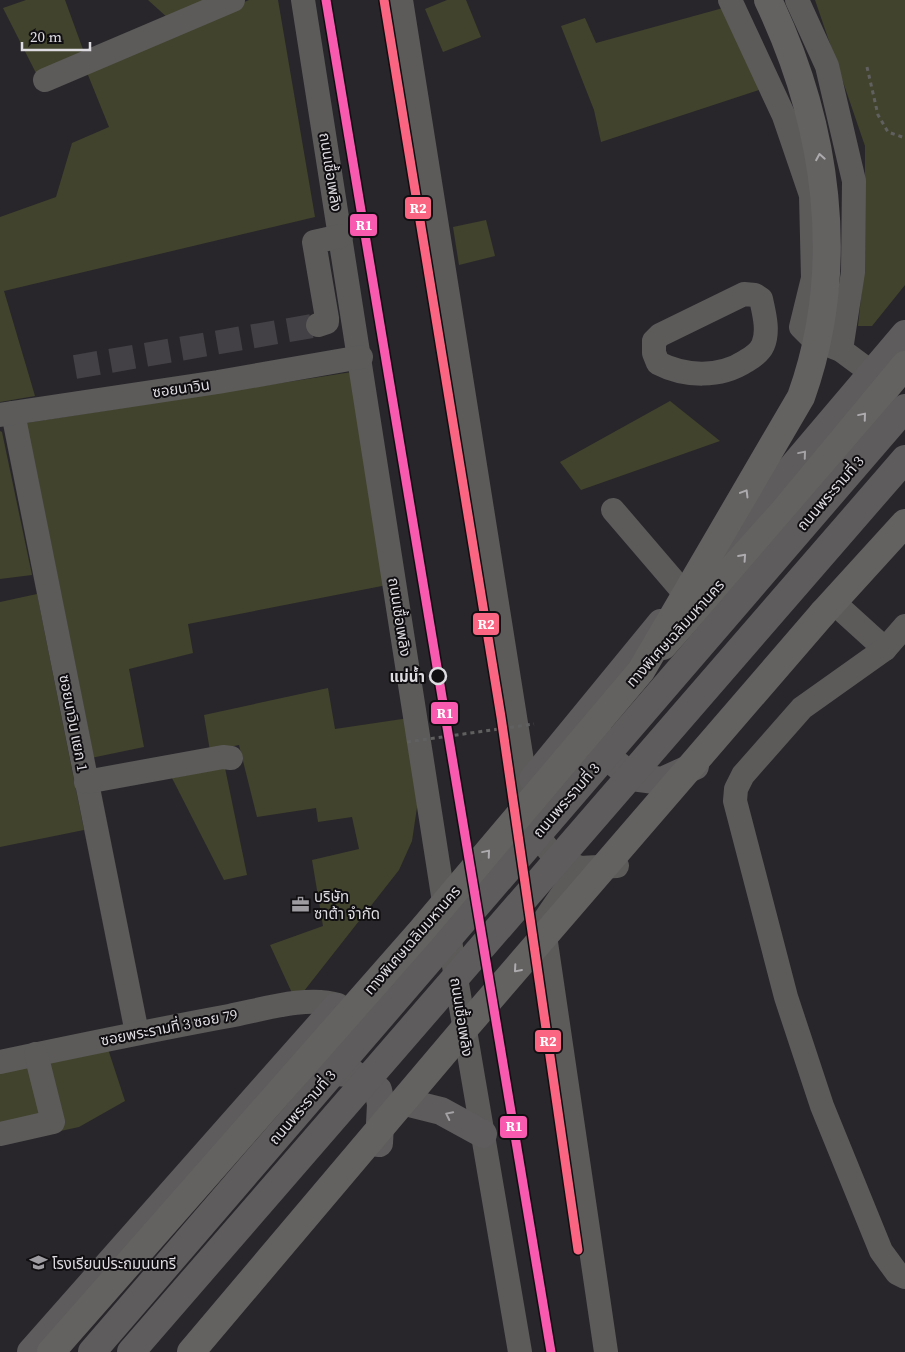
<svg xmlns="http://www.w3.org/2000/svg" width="905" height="1352" viewBox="0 0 905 1352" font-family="'Source Serif 4','Noto Sans Thai',serif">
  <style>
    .green { fill: #42432d }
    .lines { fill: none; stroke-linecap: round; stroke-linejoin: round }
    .minor-tunnel { stroke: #434145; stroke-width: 24; stroke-dasharray: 24 12; stroke-linecap: butt }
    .path { stroke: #616060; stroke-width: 3; stroke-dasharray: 4 4; stroke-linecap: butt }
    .minor { stroke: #5c5b5a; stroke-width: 24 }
    .major { stroke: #5e5c5c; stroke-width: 28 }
    .highway { stroke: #646261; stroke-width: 28 }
    .path-bridge { stroke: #616060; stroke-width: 3; stroke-dasharray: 4 4; stroke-linecap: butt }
    .major-bridge { stroke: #5e5c5c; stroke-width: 28 }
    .highway-bridge { stroke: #646261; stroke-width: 28 }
    .rail-1-casing { stroke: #100e11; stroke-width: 12 }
    .rail-2-casing { stroke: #100e11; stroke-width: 12 }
    .rail-1 { stroke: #f75aaf; stroke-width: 9 }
    .rail-2 { stroke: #fa6682; stroke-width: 9 }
    .oneway { stroke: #adabae }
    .oneway2 { stroke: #a4a2a5 }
    .stop-dot { fill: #100e11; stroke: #dedbe1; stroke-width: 2.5 }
    .labels { text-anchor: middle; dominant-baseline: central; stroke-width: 4; stroke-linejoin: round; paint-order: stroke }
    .street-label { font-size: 15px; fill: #dedbe1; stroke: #100e11 }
    .stop-label { font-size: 15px; font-weight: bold; fill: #dedbe1; stroke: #100e11; text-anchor: end }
    .poi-label { font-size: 15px; fill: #dedbe1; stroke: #100e11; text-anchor: start }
    .line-badge { stroke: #100e11; stroke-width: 2 }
    .badge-label { font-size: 14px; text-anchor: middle; font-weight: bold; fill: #fff }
  </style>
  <rect width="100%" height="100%" fill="#28262a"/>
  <g class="green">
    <path d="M 26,0 L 65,0 L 85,55 L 37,75 L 3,8 Z"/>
    <path d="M 148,0 L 214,0 L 169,19 Z"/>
    <path d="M 249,0 L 278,0 L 315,217 L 4,291 L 35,396 L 0,402 L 0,217 L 56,197 L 72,143 L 109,127 L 86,70 Z"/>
    <path d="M 447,0 L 466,0 L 481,37 L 443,52 L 425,9 Z"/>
    <path d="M 815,0 L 905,0 L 905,285 L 872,326 L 858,326 L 865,260 L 865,146 Z"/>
    <path d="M 723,8 L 762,89 L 601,142 L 594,110 L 561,26 L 585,18 L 596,43 Z"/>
    <path d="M 486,220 L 495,256 L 459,265 L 453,227 Z"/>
    <path d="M 352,372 L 387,585 L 188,624 L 193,653 L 129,669 L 144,747 L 91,758 L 26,423 Z"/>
    <path d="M 670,401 L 720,441 L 581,490 L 560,462 Z"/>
    <path d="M 0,431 L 2,432 L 32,575 L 0,579 Z"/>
    <path d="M 37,594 L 84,830 L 0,847 L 0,602 Z"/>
    <path d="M 328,688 L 335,729 L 409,718 L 420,787 L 412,841 L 399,870 L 304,991 L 292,993 L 270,945 L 323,926 L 312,860 L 359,849 L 352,817 L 318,822 L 316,808 L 257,817 L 239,745 L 210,751 L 204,715 Z"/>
    <path d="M 225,768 L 247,875 L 224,880 L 172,778 Z"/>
    <path d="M 107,1046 L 125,1101 L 79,1127 L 0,1144 L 0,1071 Z"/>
  </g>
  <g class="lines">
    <path class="minor-tunnel" d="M 75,367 L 318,325"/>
    <path class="path" d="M 867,67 L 878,115 L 888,132 L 905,138"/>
    <g class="minor">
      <path d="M 303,0 L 454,966 L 520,1352"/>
      <path d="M 401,0 L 533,830 L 555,858 L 580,868 L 617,866"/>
      <path d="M 730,0 L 784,116 L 811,195 L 813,278 L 801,327 L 813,339 L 841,350 L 872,373"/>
      <path d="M 797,0 L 827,66 L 854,181 L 853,272 L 841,350"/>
      <path d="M 45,80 L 233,0"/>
      <path d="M 744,294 L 755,295 L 761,299 C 764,313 769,331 763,345 C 760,352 753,357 746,361 C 720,378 685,377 658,363 L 654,353 L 654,341 L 660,335 Z"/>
      <path d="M 318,325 L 327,322 L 327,318 L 314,242 L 341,236"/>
      <path d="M 13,413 L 137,1033"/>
      <path d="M 0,415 L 218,382 L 361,357"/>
      <path d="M 613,510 L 685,594"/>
      <path d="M 842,610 L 885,649"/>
      <path d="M 905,626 L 885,649 L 802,708 L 743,775 L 736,789 L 735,801 L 786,997 L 822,1106 L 881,1251 L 897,1273 L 905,1277"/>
      <path d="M 86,782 L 223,757 L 231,758"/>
      <path d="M 580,868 L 543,922 L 606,1352"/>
      <path d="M 0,1062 C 76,1046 152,1030 229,1016 C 261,1010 307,995 338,1005"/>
      <path d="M 0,1134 L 53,1122 L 36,1054"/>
    </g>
    <g class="major">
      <path d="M 716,557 L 905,334"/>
      <path d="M 598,733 L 603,753 L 632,777 L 662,781 L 695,766"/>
      <path d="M 533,779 L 661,623"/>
      <path d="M 313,1071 L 352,1073 L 378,1090 L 381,1104 L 379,1143"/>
      <path d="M 413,1104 L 441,1111 L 483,1134"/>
      <path d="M 31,1352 L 336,1007"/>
    </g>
    <g class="highway">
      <path d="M 823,613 L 905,523"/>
      <path d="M 663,646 L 784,511 L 905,365"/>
    </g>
    <path class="path-bridge" d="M 407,742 L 534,724"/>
    <g class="major-bridge">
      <path d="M 92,1352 L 905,408"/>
      <path d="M 131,1352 L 905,459"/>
    </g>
    <g class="highway-bridge">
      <path d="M 51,1352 L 422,930 L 641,671 L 801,397 C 848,266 827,124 768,0"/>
      <path d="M 191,1352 L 465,1028 L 823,613"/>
    </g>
    <defs>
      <path id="rail-1" d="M 326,0 L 551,1352"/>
      <path id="rail-2" d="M 384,0 L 501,717 L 578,1250"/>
    </defs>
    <use href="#rail-1" class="rail-1-casing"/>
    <use href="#rail-2" class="rail-2-casing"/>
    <use href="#rail-1" class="rail-1"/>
    <use href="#rail-2" class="rail-2"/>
  </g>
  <defs><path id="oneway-chevron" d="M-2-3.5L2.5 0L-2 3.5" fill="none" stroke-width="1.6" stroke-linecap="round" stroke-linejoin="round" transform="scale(1.25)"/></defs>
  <g class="oneway">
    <use href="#oneway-chevron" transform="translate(820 157) rotate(-100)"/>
    <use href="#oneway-chevron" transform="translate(863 416) rotate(-50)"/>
    <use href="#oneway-chevron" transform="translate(745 493) rotate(-59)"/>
    <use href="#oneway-chevron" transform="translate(743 557) rotate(-48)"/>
    <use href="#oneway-chevron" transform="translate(487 853) rotate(-50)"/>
    <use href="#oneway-chevron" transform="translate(517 969) rotate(131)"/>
  </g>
  <g class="oneway2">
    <use href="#oneway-chevron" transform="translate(803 454) rotate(-50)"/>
    <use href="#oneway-chevron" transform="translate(449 1115) rotate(-154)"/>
  </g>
  <defs>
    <symbol id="office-bare" viewBox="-9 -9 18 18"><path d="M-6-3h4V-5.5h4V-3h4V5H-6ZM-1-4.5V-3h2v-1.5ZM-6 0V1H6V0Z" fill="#9e9ca1" stroke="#100e11" stroke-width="2.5" paint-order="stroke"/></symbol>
    <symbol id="school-bare" viewBox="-9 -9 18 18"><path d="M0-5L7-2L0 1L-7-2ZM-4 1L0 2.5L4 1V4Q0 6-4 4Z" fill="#9e9ca1" stroke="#100e11" stroke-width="2.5" paint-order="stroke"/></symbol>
  </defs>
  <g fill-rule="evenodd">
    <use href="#office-bare" x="288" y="892" width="25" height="25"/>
    <use href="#school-bare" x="26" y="1250" width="25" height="25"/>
  </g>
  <circle class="stop-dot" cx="438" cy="676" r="8"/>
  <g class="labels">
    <g class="street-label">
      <text transform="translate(331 172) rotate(81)">ถนนเชื้อเพลิง</text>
      <text transform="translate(181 388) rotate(-8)">ซอยนาวิน</text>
      <text transform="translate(830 493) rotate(-49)">ถนนพระรามที่ 3</text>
      <text transform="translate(400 617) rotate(81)">ถนนเชื้อเพลิง</text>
      <text transform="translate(675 633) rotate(-48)">ทางพิเศษเฉลิมมหานคร</text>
      <text transform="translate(74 723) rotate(79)">ซอยนาวิน แยก 1</text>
      <text transform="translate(566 800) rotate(-49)">ถนนพระรามที่ 3</text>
      <text transform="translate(412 940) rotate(-49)">ทางพิเศษเฉลิมมหานคร</text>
      <text transform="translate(462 1017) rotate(81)">ถนนเชื้อเพลิง</text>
      <text transform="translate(169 1027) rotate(-11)">ซอยพระรามที่ 3 ซอย 79</text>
      <text transform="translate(302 1107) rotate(-49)">ถนนพระรามที่ 3</text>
    </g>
    <g class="stop-label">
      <text x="425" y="676">แม่น้ำ</text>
    </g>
    <g class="poi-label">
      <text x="314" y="896">บริษัท<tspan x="314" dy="17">ซาต้า จำกัด</tspan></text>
      <text x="52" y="1263">โรงเรียนประถมนนทรี</text>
    </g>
  </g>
  <g class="line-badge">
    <rect x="404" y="196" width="28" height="24" rx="5" fill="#fa6682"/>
    <rect x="349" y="213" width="29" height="24" rx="5" fill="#f75aaf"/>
    <rect x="472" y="612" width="28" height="24" rx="5" fill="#fa6682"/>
    <rect x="430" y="701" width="29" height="24" rx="5" fill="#f75aaf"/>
    <rect x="534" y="1029" width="28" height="24" rx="5" fill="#fa6682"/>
    <rect x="499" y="1115" width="29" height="24" rx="5" fill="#f75aaf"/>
  </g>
  <g class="badge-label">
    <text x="418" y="213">R2</text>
    <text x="364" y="230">R1</text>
    <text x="486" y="629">R2</text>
    <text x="445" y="718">R1</text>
    <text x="548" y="1046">R2</text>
    <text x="514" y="1131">R1</text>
  </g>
  <path d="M22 42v8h68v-8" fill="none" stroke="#dedbe1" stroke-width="2.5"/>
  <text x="30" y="42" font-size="15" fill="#dedbe1" stroke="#100e11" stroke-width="4" paint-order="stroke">20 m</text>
</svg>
